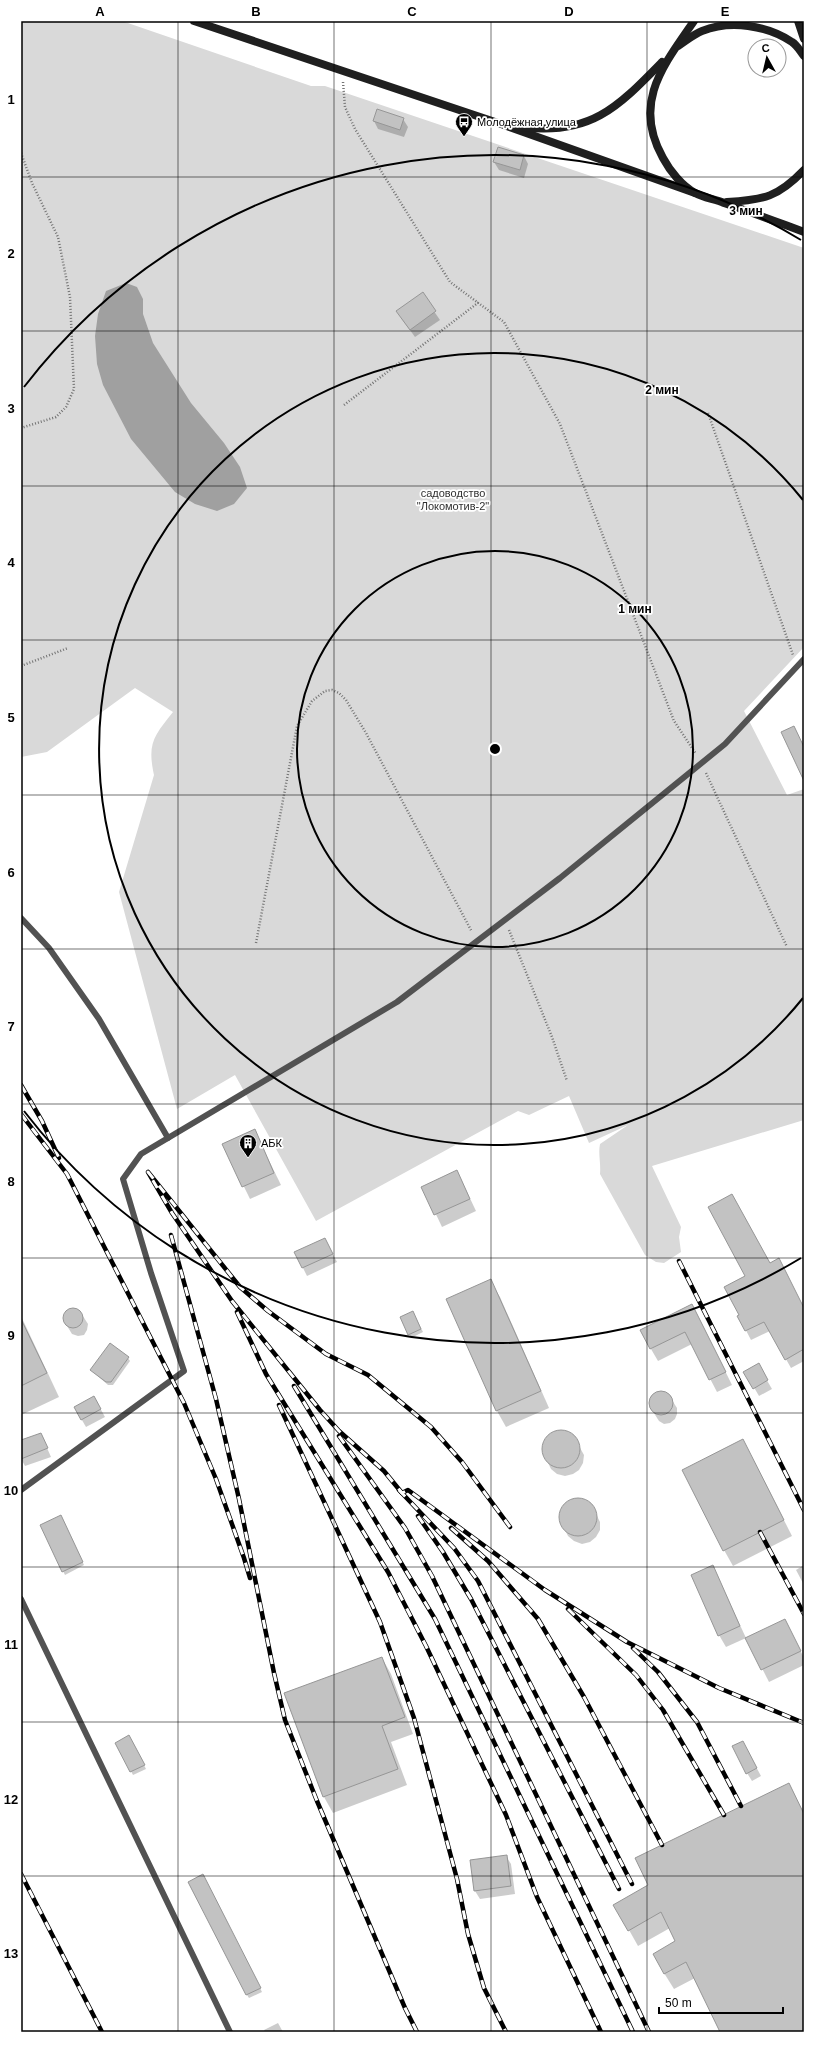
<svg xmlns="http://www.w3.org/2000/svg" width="825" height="2053" viewBox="0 0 825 2053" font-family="Helvetica,sans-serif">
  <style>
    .green { fill: #d9d9d9 }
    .water { fill: #a0a0a0 }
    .shadow { fill: #0003 }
    .building { fill: #c2c2c2; stroke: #969696 }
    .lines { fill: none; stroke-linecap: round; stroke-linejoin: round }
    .path { stroke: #747474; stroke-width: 2.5; stroke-dasharray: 1 2; stroke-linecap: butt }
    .lane { stroke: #525252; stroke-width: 6 }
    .secondary { stroke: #1f1f1f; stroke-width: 8 }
    .rail-casing { stroke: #000; stroke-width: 4.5 }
    .rail { stroke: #fff; stroke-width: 3; stroke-dasharray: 9; stroke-linecap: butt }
    .grid { fill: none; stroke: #000; stroke-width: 1; stroke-opacity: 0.55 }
    .ring { fill: none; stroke: #000; stroke-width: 2 }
    .labels { text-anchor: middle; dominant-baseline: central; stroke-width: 3.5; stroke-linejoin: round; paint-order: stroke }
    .poi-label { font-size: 11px; fill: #000; stroke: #fff; text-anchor: start }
    .park-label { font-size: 11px; fill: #303030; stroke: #fff }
    .centre { fill: #000; stroke: #fff; stroke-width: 2 }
    .ring-label { font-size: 12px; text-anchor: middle; font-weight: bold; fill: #000; stroke: #fff; stroke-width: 3.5; stroke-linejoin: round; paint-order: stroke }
    .neatline { fill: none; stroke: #000; stroke-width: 1.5 }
    .grid-label { font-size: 13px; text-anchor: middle; font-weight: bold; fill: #000 }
  </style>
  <rect width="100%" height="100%" fill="#fff"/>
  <path class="green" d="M 21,21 L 122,21 L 311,86 L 325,86 L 804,248 L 804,647 L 744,711 L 787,795 L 804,789 L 804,1120 L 652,1166 L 681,1227 L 679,1237 L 681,1252 L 664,1263 L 656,1262 L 645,1255 L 600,1174 C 601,1163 598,1154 600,1144 L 628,1125 L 589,1143 L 569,1096 L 529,1115 L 518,1111 L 316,1221 L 235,1075 L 177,1109 L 119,892 L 154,775 C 147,743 154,736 173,712 L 135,688 L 47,752 L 21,757 Z"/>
  <path class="water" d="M 126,283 L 137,287 L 143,299 L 143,314 L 153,343 L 191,403 L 224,443 L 240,467 L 247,488 L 234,504 L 217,511 L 195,504 L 175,492 L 131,439 L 103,385 L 97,364 L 95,336 L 98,314 L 106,291 Z"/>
  <g class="shadow">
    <path d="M 403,119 L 408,127 L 404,137 L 378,129 L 374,121 Z"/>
    <path d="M 498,148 L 524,156 L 528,164 L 524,178 L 499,170 L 494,162 Z"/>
    <path d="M 422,294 L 440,320 L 415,337 L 402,319 Z"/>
    <path d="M 254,1130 L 281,1185 L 250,1199 L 223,1144 Z"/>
    <path d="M 457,1171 L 476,1211 L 442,1227 L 423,1187 Z"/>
    <path d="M 325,1239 L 337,1262 L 307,1276 L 295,1252 Z"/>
    <path d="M 770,1264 L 804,1309 L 804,1361 L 791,1368 L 770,1331 L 751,1340 L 739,1317 Z"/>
    <path d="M 490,1281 L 500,1297 L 549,1408 L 506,1427 L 497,1411 L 447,1300 Z"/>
    <path d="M 74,1308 L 79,1310 L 88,1324 L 87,1330 L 84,1335 L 78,1336 L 72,1334 L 64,1321 L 64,1315 L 68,1310 Z"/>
    <path d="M 21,1316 L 59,1397 L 21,1415 Z"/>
    <path d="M 415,1316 L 423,1332 L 411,1338 L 409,1334 Z"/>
    <path d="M 699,1318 L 732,1385 L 717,1392 L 692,1344 L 658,1361 L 651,1349 Z"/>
    <path d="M 128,1358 L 130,1361 L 113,1385 L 108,1385 L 91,1370 Z"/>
    <path d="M 758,1365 L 772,1389 L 759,1396 L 745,1372 Z"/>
    <path d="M 657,1392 L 663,1392 L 668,1394 L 677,1408 L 677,1414 L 675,1419 L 670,1423 L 664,1424 L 659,1421 L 650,1407 L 649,1402 L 652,1396 Z"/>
    <path d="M 94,1397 L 105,1417 L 86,1427 L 75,1408 Z"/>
    <path d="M 562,1431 L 569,1433 L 575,1439 L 584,1455 L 583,1463 L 579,1470 L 573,1474 L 565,1476 L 557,1474 L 551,1469 L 543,1452 L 543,1444 L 547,1437 L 554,1433 Z"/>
    <path d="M 41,1434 L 51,1457 L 25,1466 L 21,1459 L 21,1441 Z"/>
    <path d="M 752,1457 L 792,1536 L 733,1566 L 724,1550 Z"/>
    <path d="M 579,1499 L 586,1501 L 592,1506 L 600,1522 L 600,1530 L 596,1537 L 590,1542 L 582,1544 L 574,1541 L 568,1536 L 560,1520 L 560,1512 L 564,1505 L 571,1500 Z"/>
    <path d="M 63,1520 L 84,1565 L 65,1575 L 63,1571 Z"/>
    <path d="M 804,1565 L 804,1585 L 796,1570 Z"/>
    <path d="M 713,1567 L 746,1638 L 726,1647 L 719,1635 Z"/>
    <path d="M 785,1620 L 804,1658 L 804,1665 L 769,1682 L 747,1639 Z"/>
    <path d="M 382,1658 L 391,1674 L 413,1734 L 391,1742 L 407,1785 L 333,1813 L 324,1797 L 285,1694 Z"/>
    <path d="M 129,1736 L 146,1769 L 133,1775 L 116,1743 Z"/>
    <path d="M 747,1750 L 761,1776 L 752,1781 L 747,1773 Z"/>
    <path d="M 788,1784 L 804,1813 L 804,2032 L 721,2032 L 695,1978 L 674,1989 L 664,1973 L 677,1941 L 670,1928 L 638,1946 L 615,1905 L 650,1886 Z"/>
    <path d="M 506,1856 L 511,1864 L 515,1894 L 480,1899 L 475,1891 L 471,1861 Z"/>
    <path d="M 205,1879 L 262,1992 L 249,1998 L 247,1995 Z"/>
    <path d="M 278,2023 L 283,2032 L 265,2032 L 264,2030 Z"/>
  </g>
  <g class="building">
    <path d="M 377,109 L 404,118 L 400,130 L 373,121 Z"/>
    <path d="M 498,147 L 524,155 L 520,170 L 493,162 Z"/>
    <path d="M 423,292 L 436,311 L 410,330 L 396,311 Z"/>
    <path d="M 794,726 L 804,747 L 804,781 L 781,732 Z"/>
    <path d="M 255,1129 L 274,1173 L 242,1187 L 222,1144 Z"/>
    <path d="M 457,1170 L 470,1199 L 434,1215 L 421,1187 Z"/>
    <path d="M 732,1194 L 770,1263 L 779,1258 L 804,1308 L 804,1349 L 785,1360 L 764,1322 L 745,1331 L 737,1316 L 739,1315 L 724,1287 L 745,1276 L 708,1207 Z"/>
    <path d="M 325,1238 L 333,1254 L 302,1268 L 294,1252 Z"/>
    <path d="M 491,1279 L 541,1391 L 496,1411 L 446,1299 Z"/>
    <path d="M 692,1304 L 726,1372 L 709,1380 L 685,1332 L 650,1349 L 640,1330 Z"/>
    <circle cx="73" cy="1318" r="10"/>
    <path d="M 413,1311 L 421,1329 L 408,1335 L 400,1317 Z"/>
    <path d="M 21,1319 L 47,1373 L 21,1386 Z"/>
    <path d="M 110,1343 L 129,1357 L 111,1382 L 106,1382 L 90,1370 Z"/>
    <path d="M 759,1363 L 768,1380 L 753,1389 L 743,1372 Z"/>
    <circle cx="661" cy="1403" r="12"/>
    <path d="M 94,1396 L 101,1409 L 81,1420 L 74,1407 Z"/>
    <circle cx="561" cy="1449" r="19"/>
    <path d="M 41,1433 L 48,1448 L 21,1459 L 21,1440 Z"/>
    <path d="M 743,1439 L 784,1520 L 723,1551 L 682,1470 Z"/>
    <circle cx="578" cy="1517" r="19"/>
    <path d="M 61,1515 L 83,1562 L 62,1572 L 40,1525 Z"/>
    <path d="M 713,1565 L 740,1626 L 718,1636 L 691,1575 Z"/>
    <path d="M 785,1619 L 801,1651 L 761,1670 L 745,1638 Z"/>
    <path d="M 382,1657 L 405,1717 L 382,1726 L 398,1769 L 323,1797 L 284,1693 Z"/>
    <path d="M 129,1735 L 145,1765 L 130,1772 L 115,1743 Z"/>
    <path d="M 743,1741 L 757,1768 L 746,1774 L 732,1746 Z"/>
    <path d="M 789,1783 L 804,1814 L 804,2032 L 720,2032 L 686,1962 L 664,1974 L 653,1954 L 675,1941 L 661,1912 L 628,1931 L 613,1905 L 648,1885 L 635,1858 Z"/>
    <path d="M 507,1855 L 511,1886 L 474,1891 L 470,1860 Z"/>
    <path d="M 203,1874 L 261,1988 L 246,1995 L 188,1882 Z"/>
  </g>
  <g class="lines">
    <g class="path">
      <path d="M 343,82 L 345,107 L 355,129 L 450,282 L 504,322 L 560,424 L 674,721 L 696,754"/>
      <path d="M 21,153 L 32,183 L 58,237 L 70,297 L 74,389 L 66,407 L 56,417 L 21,428"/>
      <path d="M 344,405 L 479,302"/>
      <path d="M 708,413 L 793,655"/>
      <path d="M 21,666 L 68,648"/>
      <path d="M 706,773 L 787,947"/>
      <path d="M 509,930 L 552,1037 L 567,1081"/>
      <path d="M 256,943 L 297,726 L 312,701 L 325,691 L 332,690 L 339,693 L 346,700 L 366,733 L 472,932"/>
    </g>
    <g class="lane">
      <path d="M 21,918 L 49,948 L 99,1019 L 168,1138"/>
      <path d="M 21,1490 L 184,1371 L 151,1273 L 123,1179 L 141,1154 L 397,1002 L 560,878 L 725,744 L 804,659"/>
      <path d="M 21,1599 L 230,2032"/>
    </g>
    <g class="secondary">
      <path d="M 194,21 L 504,125 L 695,193"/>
      <path d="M 694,21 C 663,66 632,103 663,158 C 670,171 682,186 695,193 C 704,198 715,199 724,203 C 751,212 777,222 804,232"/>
      <path d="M 798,21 L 804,39"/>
      <path d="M 678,46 C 686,41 694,34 702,31 C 730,20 767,25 792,42 C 797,45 800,51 804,56"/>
      <path d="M 521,127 C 590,136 617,108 662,62"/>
      <path d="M 727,202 C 764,200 778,197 804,170"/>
    </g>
    <defs>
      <g id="rail">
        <path d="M 21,1085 L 42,1121 L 59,1158"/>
        <path d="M 21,1114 L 67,1174 L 184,1403 L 216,1479 L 244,1558 L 250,1578"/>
        <path d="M 171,1235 L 216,1399 L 239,1499 L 274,1673 L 285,1720 L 317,1801 L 405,2008 L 417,2032"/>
        <path d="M 679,1261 L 804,1510"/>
        <path d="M 237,1312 L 266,1374 L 388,1572 L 426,1646 L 506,1815 L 537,1897 L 601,2032"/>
        <path d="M 294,1386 L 435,1619 L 633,2032"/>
        <path d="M 279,1405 L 380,1622 L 414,1718 L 457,1879 L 468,1934 L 484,1988 L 506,2032"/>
        <path d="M 339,1436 L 405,1528 L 432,1576 L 649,2032"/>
        <path d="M 399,1490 L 454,1548 L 478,1581 L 632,1884"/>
        <path d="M 418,1516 L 443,1552 L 471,1599 L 619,1889"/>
        <path d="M 510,1527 L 462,1462 L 431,1427 L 368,1375 L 326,1354 L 268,1311 L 240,1287 L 148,1172 L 172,1213 L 232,1301 L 320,1410 L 339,1431 L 384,1471 L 402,1493 L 408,1490 L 545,1590 L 627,1642 L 719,1688 L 804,1723"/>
        <path d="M 451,1528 L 488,1561 L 538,1619 L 584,1697 L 662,1845"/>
        <path d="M 760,1532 L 804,1614"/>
        <path d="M 568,1609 L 636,1675 L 663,1710 L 724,1815"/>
        <path d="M 633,1648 L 658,1672 L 697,1722 L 741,1806"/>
        <path d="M 21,1874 L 102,2032"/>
      </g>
    </defs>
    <use href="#rail" class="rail-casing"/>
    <use href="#rail" class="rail"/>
  </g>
  <path class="grid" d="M 178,21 L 178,2032M 334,21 L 334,2032M 491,21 L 491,2032M 647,21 L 647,2032M 21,177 L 804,177M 21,331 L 804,331M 21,486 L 804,486M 21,640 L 804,640M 21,795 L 804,795M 21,949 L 804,949M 21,1104 L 804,1104M 21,1258 L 804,1258M 21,1413 L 804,1413M 21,1567 L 804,1567M 21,1722 L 804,1722M 21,1876 L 804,1876"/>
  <g class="ring">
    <circle cx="495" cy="749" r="198"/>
    <path d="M803 998A396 396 0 1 1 803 500"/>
    <path d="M801 1258A594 594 0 0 1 24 1111M24 387A594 594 0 0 1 801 240"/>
  </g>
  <defs>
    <symbol id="bus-pin" viewBox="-11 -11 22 30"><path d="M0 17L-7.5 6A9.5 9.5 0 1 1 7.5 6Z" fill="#000" stroke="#fff"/><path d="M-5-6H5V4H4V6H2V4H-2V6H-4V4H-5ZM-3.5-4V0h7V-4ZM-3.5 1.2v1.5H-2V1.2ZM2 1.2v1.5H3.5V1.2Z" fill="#fff"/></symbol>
    <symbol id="building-pin" viewBox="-11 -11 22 30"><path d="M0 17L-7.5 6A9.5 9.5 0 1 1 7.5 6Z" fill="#000" stroke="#fff"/><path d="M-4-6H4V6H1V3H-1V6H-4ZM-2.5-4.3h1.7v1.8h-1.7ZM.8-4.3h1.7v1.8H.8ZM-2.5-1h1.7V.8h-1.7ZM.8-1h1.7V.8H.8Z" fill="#fff"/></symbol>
  </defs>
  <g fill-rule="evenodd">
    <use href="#bus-pin" x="454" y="112" width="20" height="27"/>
    <use href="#building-pin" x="238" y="1133" width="20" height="27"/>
  </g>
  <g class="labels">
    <g class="poi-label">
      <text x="477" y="122">Молодёжная улица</text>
      <text x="261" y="1143">АБК</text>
    </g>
    <g class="park-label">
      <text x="453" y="493">садоводство<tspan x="453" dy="13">"Локомотив-2"</tspan></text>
    </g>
  </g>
  <circle cx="495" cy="749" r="6" class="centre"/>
  <g class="ring-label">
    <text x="746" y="215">3 мин</text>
    <text x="662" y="394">2 мин</text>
    <text x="635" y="613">1 мин</text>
  </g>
  <rect width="825" height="2053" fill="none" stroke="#ffffff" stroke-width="44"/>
  <g transform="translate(767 58) rotate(352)"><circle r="19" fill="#ffffff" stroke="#999999"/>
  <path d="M0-3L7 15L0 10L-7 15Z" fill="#000000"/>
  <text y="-6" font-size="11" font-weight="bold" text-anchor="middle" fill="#000000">С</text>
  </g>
  <path d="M659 2007v6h124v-6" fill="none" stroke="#000000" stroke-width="2"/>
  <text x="665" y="2007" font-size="12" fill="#000000" stroke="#ffffff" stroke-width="3" paint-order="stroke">50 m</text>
  <rect x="22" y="22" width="781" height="2009" class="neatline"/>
  <g class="grid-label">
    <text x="100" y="16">A</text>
    <text x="256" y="16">B</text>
    <text x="412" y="16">C</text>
    <text x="569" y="16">D</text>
    <text x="725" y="16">E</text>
    <text x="11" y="104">1</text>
    <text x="11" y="258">2</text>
    <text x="11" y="413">3</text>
    <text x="11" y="567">4</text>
    <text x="11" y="722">5</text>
    <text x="11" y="877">6</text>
    <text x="11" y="1031">7</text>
    <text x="11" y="1186">8</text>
    <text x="11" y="1340">9</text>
    <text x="11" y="1495">10</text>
    <text x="11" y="1649">11</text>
    <text x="11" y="1804">12</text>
    <text x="11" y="1958">13</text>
  </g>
</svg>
